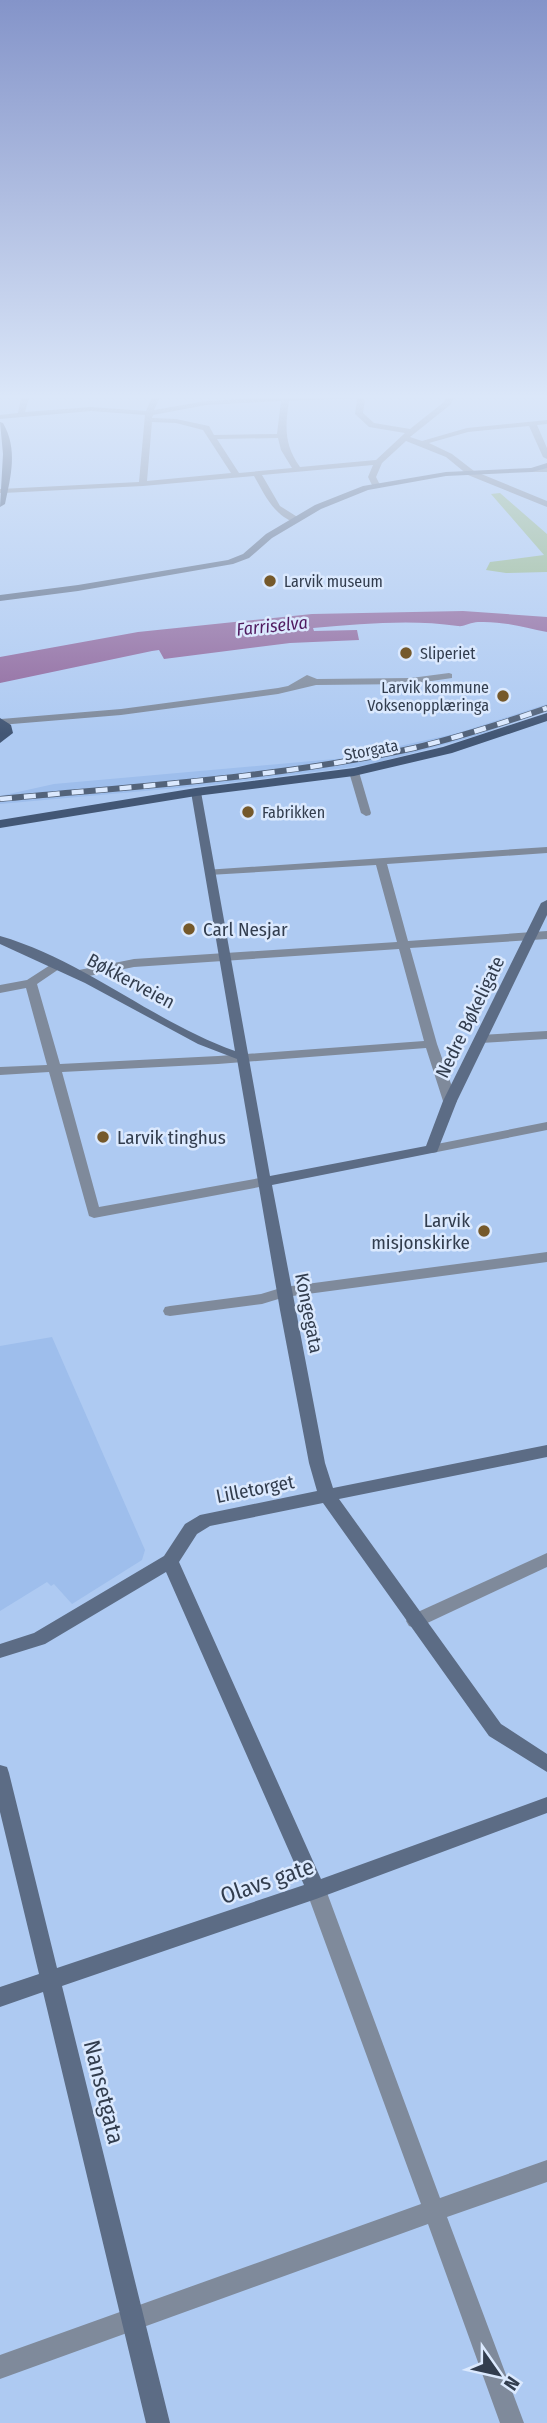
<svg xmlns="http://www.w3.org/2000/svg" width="547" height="2423" viewBox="0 0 547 2423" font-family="'Fira Sans Condensed',sans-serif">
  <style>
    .built { fill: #9ebeec }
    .green { fill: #93b588 }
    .water { fill: #8e659b }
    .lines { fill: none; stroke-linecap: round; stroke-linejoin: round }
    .street { fill: #7f8a9b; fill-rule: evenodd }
    .secondary { fill: #5c6c85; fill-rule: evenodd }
    .primary { fill: #435775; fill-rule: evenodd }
    .rail-casing { stroke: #53637a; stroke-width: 6 }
    .rail { stroke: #dbe9fe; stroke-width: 4.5; stroke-dasharray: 12; stroke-linecap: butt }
    .poi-dot { fill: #75592b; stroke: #dbe9fe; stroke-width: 2.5 }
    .labels { text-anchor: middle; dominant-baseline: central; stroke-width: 5; stroke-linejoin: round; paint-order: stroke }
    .far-poi-label { font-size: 16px; fill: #323d4e; stroke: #dbe9fe; text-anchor: start }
    .far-street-label { font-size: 16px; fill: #323d4e; stroke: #dbe9fe }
    .far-water-label { font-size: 18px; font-style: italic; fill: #501b60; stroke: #dbe9fe }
    .poi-label { font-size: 19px; fill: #323d4e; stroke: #dbe9fe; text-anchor: start }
    .street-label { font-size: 19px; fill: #323d4e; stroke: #dbe9fe }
    .near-street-label { font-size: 23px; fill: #323d4e; stroke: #dbe9fe }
  </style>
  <rect width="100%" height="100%" fill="#aecaf2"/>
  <g class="built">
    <path d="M 547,704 L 547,710 L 476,736 L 368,765 L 211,785 L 0,804 L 0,796 L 54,784 L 346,758 L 458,733 Z"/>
    <path d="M 52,1337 L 145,1550 L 142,1560 L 72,1604 L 54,1584 L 51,1586 L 47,1582 L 0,1611 L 0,1346 Z"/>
  </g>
  <path class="green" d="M 500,493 L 547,534 L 547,572 L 506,573 L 486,570 L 490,562 L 544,555 L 491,494 Z"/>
  <path class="water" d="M 463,611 L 547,617 L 547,632 C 523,627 503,621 478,622 C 471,622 464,627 458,626 C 410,619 362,624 313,628 L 314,631 L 357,630 L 359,640 L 290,643 L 164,659 L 159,650 L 152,651 L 0,683 L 0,657 L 138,632 L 312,614 Z"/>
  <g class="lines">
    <g class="street">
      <path d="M 22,395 L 30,395 L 25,412 L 91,407 L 146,411 L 153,395 L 161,395 L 154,410 L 206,401 L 282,397 L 282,395 L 368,395 L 363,397 L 365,400 L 363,413 L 374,423 L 410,429 L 444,402 L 448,395 L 456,395 L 450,405 L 410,437 L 422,441 L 467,428 L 547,420 L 547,424 L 537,425 L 547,448 L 547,459 L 543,457 L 529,426 L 468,432 L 429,443 L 452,454 L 474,471 L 547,501 L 547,507 L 468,475 L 446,457 L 406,441 L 382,463 L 376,477 L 380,485 L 376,487 L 373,487 L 368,477 L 373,465 L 262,475 L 280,506 L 299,518 L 300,520 L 296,523 C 273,515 265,495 254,476 L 143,486 L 3,493 L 0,493 L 0,489 L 139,482 L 145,415 L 91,411 L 0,419 L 0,415 L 18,413 ZM 355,398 L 357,400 L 355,414 L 369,427 L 405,433 L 376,460 L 300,467 C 284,444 285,427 289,401 ZM 281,401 L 277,434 L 214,435 L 209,426 L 176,419 L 152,418 L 153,415 L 206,405 ZM 152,422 L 176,423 L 203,430 L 231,473 L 147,481 ZM 278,438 L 281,450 L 292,468 L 239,473 L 217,439 Z"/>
      <rect x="529" y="468" width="18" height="4"/>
      <path d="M 449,673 L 452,674 L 452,678 L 411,684 L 316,685 L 278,694 L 121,715 L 0,725 L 1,719 L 121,709 L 278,688 L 288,686 L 307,675 L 317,679 L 411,678 Z"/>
      <path d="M 354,769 L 359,772 L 371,813 L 370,815 L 366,816 L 361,813 L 349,772 Z"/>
      <path d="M 547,847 L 547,853 L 387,864 L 408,941 L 547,931 L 547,939 L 410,948 L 437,1044 L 457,1101 L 455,1104 L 445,1104 L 443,1101 L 426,1048 L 218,1064 L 62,1072 L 99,1207 L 265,1177 L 272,1182 L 270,1185 L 94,1218 L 89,1216 L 49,1072 L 0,1075 L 0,1067 L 47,1065 L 26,988 L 0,993 L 0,985 L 27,980 L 58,960 L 64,964 L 62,967 L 37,984 L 60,1064 L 218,1056 L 424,1041 L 399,949 L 134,967 L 79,978 L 73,974 L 79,970 L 134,959 L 397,942 L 376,865 L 209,875 L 205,874 L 205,870 Z"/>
      <path d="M 547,1031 L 547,1039 L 481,1043 L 475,1039 L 481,1035 Z"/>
      <path d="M 547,1122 L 547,1130 L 432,1153 L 425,1149 L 432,1145 Z"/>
      <path d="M 547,1252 L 547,1262 L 285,1297 L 262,1304 L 170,1316 L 165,1315 L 163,1311 L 165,1307 L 170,1306 L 261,1294 L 284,1287 Z"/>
      <path d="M 547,1553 L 547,1567 L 421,1626 L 415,1628 L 409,1626 L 406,1621 L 409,1616 Z"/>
      <path d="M 316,1881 L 323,1884 L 326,1890 L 440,2198 L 547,2160 L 547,2182 L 447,2217 L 524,2423 L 500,2423 L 428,2224 L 0,2379 L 0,2355 L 421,2204 L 306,1890 L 309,1884 Z"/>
    </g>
    <g class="secondary">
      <path d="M 547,463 L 547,468 L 532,472 L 446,476 L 368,490 L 321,509 L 272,538 L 249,558 L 233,564 L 78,591 L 0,601 L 0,595 L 78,585 L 228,560 L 243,554 L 266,534 L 315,505 L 363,486 L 446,472 L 531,468 Z"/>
      <path d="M 196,789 L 201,792 L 270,1176 L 426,1146 L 443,1101 L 541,903 L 547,900 L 547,915 L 457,1101 L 437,1152 L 272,1185 L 325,1463 L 333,1488 L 547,1445 L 547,1457 L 339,1499 L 501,1724 L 547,1754 L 547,1772 L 489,1736 L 323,1503 L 210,1526 L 197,1534 L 179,1562 L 321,1879 L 547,1797 L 547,1813 L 316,1899 L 62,1986 L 170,2423 L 146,2423 L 43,1992 L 0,2007 L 0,1987 L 39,1974 L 0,1812 L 0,1765 L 7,1767 L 9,1773 L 57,1968 L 304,1885 L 166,1572 L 45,1644 L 0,1658 L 0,1644 L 34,1633 L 164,1556 L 185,1524 L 200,1515 L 317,1491 L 309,1463 L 280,1310 L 237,1059 L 198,1044 L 85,983 L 0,944 L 0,936 C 84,960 153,1022 235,1051 L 191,792 Z"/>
    </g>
    <g class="primary">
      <path d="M 0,422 L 3,423 C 18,449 11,476 5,504 L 0,507 L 3,454 Z"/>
      <path d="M 547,713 L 547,721 L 452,753 L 354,776 L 196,796 L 0,828 L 0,820 L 196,788 L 354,768 L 443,747 Z"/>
      <path d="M 0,718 L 11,725 L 13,733 L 0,743 Z"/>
    </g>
    <defs>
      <path id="rail" d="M 0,799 C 138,786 278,778 414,748 C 459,737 503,723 547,708"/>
    </defs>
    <use href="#rail" class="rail-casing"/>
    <use href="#rail" class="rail"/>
  </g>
  <linearGradient id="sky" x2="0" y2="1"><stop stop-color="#8494c9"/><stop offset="0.54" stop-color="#dbe7f9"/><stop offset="1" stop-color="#dbe7f9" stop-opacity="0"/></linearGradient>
  <rect width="547" height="734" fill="url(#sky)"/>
  <g class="poi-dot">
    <circle cx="270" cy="581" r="7"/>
    <circle cx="406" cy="653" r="7"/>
    <circle cx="503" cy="696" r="7"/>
    <circle cx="248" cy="812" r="7"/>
    <circle cx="189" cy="929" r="7"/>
    <circle cx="103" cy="1137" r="7"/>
    <circle cx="484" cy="1231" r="7"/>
  </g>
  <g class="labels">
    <g class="far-poi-label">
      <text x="284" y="581">Larvik museum</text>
      <text x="420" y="653">Sliperiet</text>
      <text x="489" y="687" text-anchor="end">Larvik kommune<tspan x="489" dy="18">Voksenopplæringa</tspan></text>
      <text x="262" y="812">Fabrikken</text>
    </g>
    <g class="far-street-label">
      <text transform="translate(371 750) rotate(-11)">Storgata</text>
    </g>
    <g class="far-water-label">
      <text transform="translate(272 626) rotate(-6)">Farriselva</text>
    </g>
    <g class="poi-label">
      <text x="203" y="929">Carl Nesjar</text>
      <text x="117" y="1137">Larvik tinghus</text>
      <text x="470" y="1220" text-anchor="end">Larvik<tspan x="470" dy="22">misjonskirke</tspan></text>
    </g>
    <g class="street-label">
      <text transform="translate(131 981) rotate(28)">Bøkkerveien</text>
      <text transform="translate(470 1017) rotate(-64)">Nedre Bøkeligate</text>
      <text transform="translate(309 1313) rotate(79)">Kongegata</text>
      <text transform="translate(255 1489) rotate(-11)">Lilletorget</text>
    </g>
    <g class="near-street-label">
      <text transform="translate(267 1881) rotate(-19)">Olavs gate</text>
      <text transform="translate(104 2092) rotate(76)">Nansetgata</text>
    </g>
  </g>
  <g transform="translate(498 2374) rotate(124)" stroke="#dbe9fe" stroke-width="5" paint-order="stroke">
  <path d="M0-5L12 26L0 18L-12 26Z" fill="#323d4e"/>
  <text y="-10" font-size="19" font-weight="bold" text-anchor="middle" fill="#323d4e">N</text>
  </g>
</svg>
